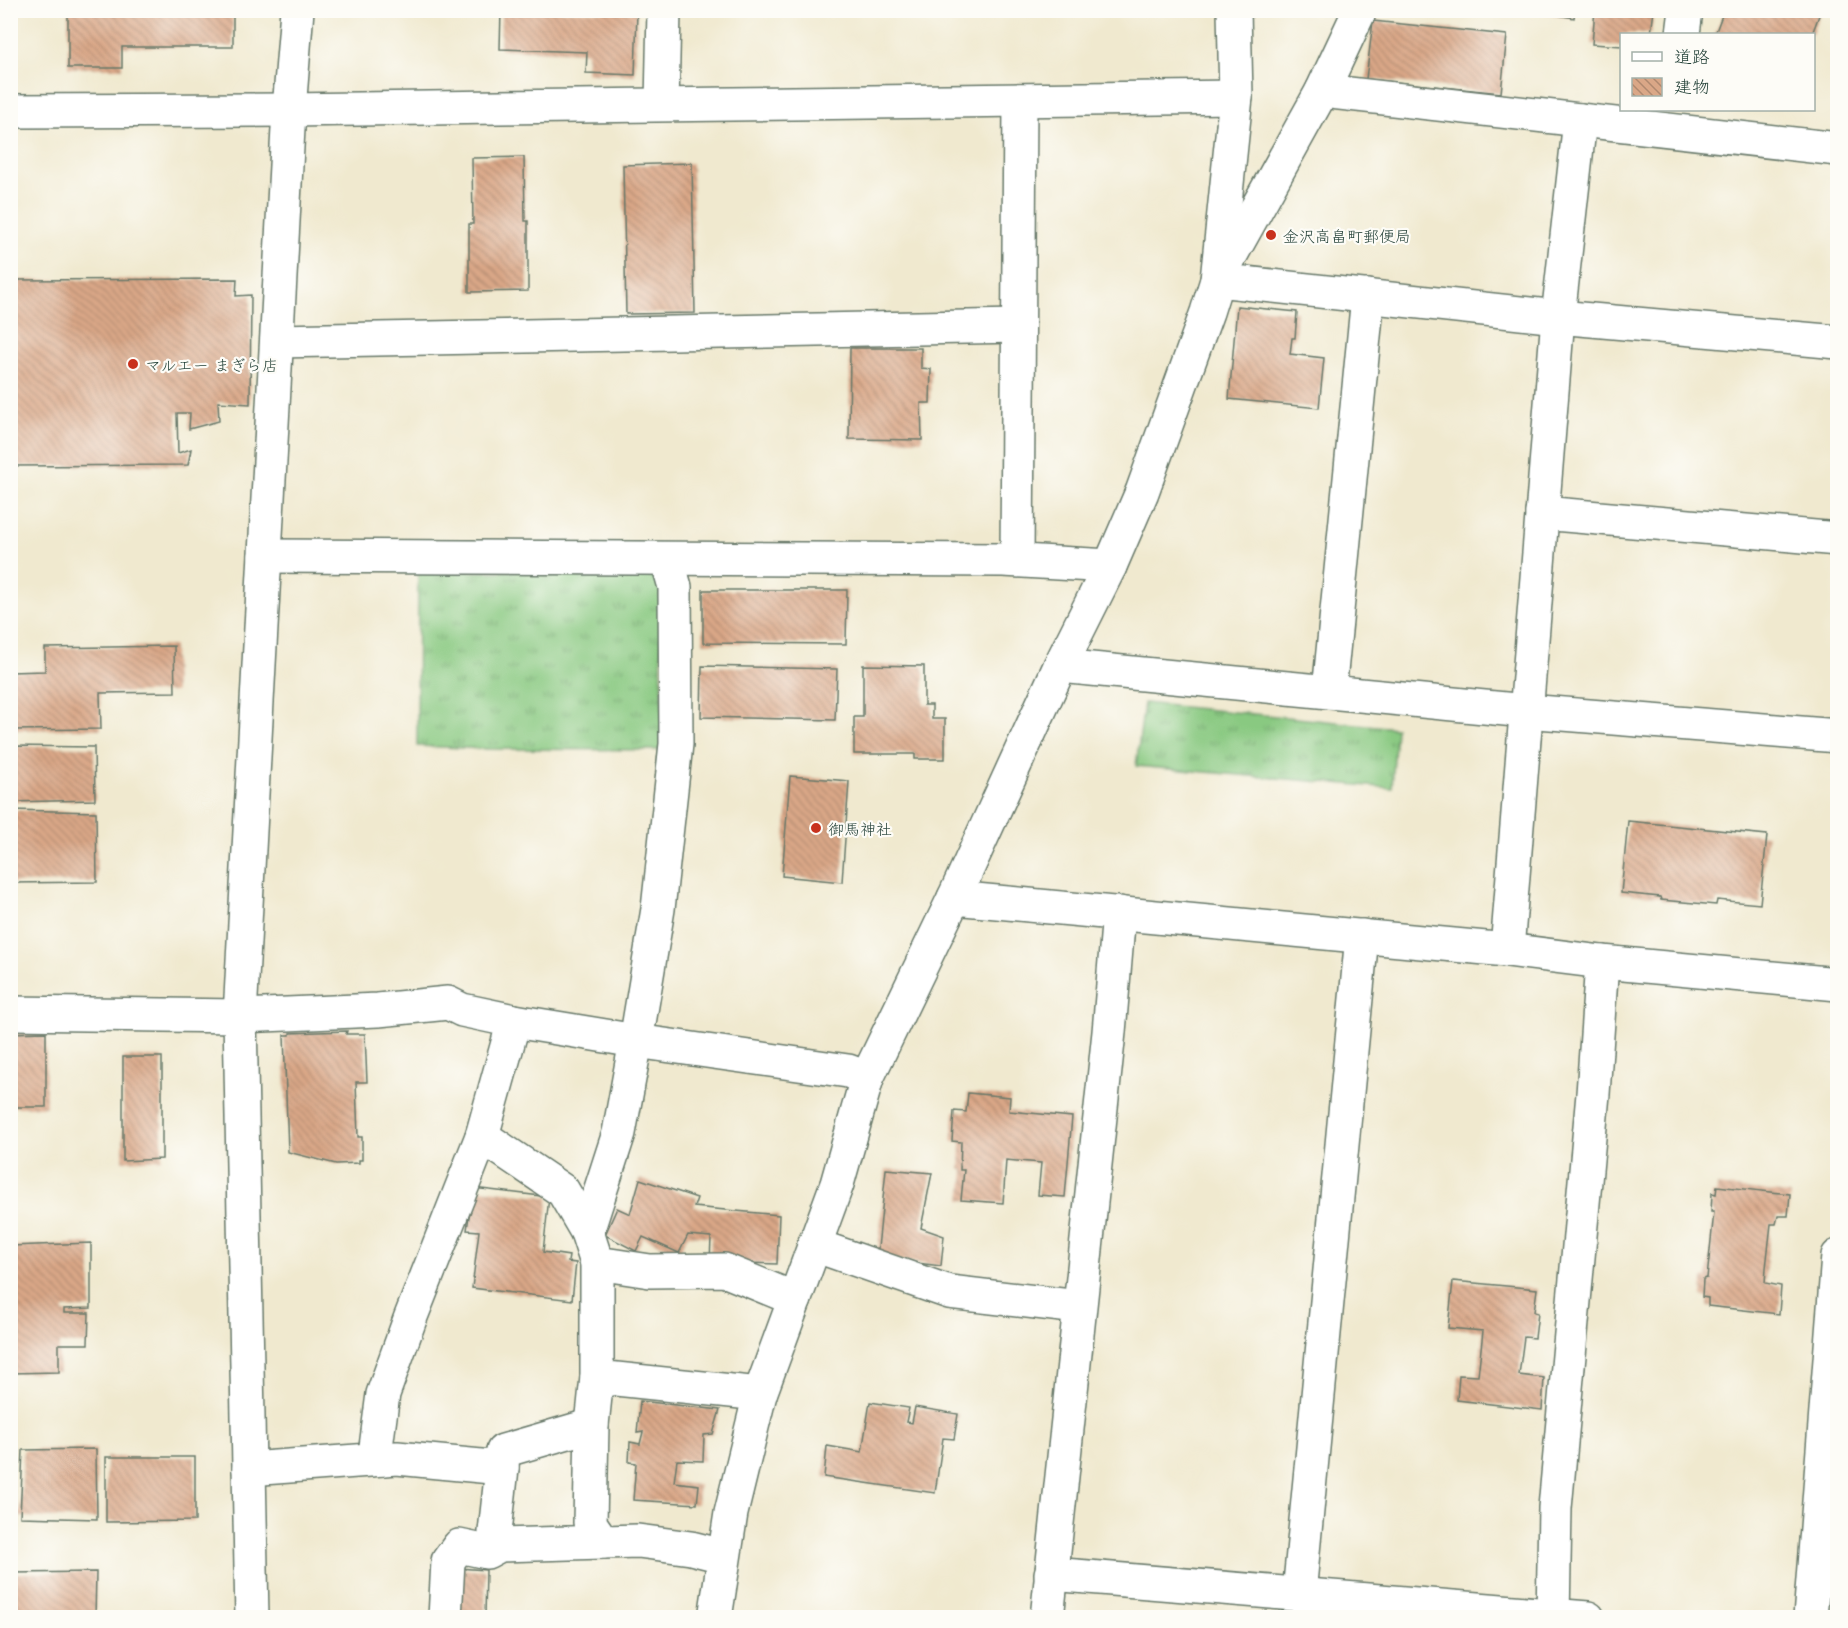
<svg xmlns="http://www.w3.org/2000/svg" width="1848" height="1628" viewBox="0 0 1848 1628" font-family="'Playpen Sans','Klee One',sans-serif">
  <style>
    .grass { fill: url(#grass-tufts); stroke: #54835a; stroke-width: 1.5 }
    .building { fill: url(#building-back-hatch) }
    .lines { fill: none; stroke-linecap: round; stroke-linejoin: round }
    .minor-casing { stroke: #68796a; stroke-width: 36 }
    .minor { stroke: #fff; stroke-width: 33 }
    .poi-dot { fill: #c8321e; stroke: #fdfcf7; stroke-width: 2 }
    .labels { text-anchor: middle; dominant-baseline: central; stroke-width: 4.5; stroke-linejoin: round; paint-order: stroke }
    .poi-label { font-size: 16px; fill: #1f3d34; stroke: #fdfcf7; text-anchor: start }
  </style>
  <defs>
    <pattern id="grass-tufts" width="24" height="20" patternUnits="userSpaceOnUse" patternTransform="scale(1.5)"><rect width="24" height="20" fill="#89c981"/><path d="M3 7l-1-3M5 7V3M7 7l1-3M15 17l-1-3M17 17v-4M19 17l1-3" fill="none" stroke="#6fa46a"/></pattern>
    <pattern id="building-back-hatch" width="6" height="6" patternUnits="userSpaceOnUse" patternTransform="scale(1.5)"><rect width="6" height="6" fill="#daa787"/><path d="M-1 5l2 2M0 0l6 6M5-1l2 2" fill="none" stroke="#b0896f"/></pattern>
  </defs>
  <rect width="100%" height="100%" fill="#fdfcf7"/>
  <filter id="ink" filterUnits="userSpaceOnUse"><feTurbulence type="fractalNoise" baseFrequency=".0167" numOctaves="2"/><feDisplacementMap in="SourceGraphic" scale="12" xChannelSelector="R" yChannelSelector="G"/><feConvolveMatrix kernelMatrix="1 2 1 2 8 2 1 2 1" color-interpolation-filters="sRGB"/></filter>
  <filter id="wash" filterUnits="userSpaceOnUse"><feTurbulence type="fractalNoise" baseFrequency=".008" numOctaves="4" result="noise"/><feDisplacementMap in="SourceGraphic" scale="24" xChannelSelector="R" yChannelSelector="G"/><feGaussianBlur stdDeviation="1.35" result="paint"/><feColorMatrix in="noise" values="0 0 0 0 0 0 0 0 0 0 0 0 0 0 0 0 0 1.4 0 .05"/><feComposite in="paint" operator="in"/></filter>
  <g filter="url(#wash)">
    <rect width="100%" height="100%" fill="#f0e9cf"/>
    <g class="grass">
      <path d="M 649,569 L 660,585 L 663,750 L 489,749 L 417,746 L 418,573 Z"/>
      <path d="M 1144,703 L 1396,728 L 1392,788 L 1136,766 Z"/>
    </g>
    <g id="blocks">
      <g class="building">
        <path d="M 68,10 L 233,10 L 233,47 L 122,47 L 122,68 L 68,68 Z"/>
        <path d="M 501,10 L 637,12 L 635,75 L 586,73 L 587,52 L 500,49 Z"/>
        <path d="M 1527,10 L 1575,10 L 1574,18 Z"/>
        <path d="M 1595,10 L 1654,10 L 1651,34 L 1622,34 L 1622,46 L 1592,44 Z"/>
        <path d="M 1724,10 L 1821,10 L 1812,34 L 1715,34 Z"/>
        <path d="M 1373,21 L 1507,35 L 1501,93 L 1366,79 Z"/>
        <path d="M 524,157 L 525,221 L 528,221 L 528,291 L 469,292 L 469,224 L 473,224 L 472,158 Z"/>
        <path d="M 692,163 L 695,313 L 626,314 L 623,165 Z"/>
        <path d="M 237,279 L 236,296 L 251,295 L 250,404 L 218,402 L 219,421 L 189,429 L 190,413 L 177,413 L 178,453 L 191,449 L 188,465 L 10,466 L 10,280 Z"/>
        <path d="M 1237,306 L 1297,312 L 1295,338 L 1292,338 L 1290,354 L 1324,358 L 1319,408 L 1229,399 Z"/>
        <path d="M 850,348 L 921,348 L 921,368 L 931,369 L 930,403 L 921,403 L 922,440 L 849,439 Z"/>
        <path d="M 703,590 L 847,590 L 846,644 L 703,643 Z"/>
        <path d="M 174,646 L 175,692 L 100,693 L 101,729 L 10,730 L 10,672 L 45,671 L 45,648 Z"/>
        <path d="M 863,665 L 924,666 L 924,705 L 932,705 L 932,719 L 945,719 L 945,759 L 915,759 L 915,754 L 854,754 L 854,717 L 863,717 Z"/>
        <path d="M 702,666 L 837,669 L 835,720 L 701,717 Z"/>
        <path d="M 10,746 L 94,747 L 95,800 L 10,802 Z"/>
        <path d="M 790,776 L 849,781 L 842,882 L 782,876 Z"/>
        <path d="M 10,810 L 96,812 L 97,882 L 10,883 Z"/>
        <path d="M 1628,821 L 1767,835 L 1760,904 L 1717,900 L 1716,905 L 1661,900 L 1660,897 L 1621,893 Z"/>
        <path d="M 347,1031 L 346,1034 L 365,1034 L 367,1082 L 356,1082 L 358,1137 L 362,1137 L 362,1160 L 359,1160 L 359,1163 L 336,1164 L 288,1152 L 284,1035 L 290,1035 L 290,1033 Z"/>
        <path d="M 46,1032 L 46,1107 L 10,1107 L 10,1033 Z"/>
        <path d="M 123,1057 L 162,1057 L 162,1159 L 123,1161 Z"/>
        <path d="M 968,1093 L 1010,1097 L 1009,1111 L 1072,1117 L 1065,1197 L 1038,1195 L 1041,1163 L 1006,1160 L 1003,1203 L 961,1200 L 964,1170 L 960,1170 L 961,1142 L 952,1141 L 954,1111 L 966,1112 Z"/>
        <path d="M 886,1169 L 932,1173 L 921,1228 L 944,1236 L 941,1266 L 877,1258 Z"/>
        <path d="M 640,1179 L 697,1198 L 694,1207 L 779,1215 L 777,1264 L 710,1262 L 711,1237 L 688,1235 L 679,1253 L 643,1237 L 636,1251 L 605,1235 L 617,1208 L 630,1214 Z"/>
        <path d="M 1717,1186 L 1790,1194 L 1788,1216 L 1778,1216 L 1776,1224 L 1771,1224 L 1766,1268 L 1765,1283 L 1781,1286 L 1779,1314 L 1708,1306 L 1708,1298 L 1702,1297 L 1703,1279 L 1707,1278 L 1714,1212 L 1711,1212 L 1712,1193 L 1716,1194 Z"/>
        <path d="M 473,1188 L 549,1197 L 543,1252 L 569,1256 L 568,1262 L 576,1263 L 572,1300 L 472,1288 L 479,1231 L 467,1230 Z"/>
        <path d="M 91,1243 L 91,1308 L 64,1309 L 64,1313 L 89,1313 L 88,1344 L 59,1344 L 59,1372 L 10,1373 L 10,1313 L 13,1311 L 10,1311 L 10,1246 Z"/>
        <path d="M 1453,1281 L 1537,1289 L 1534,1312 L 1538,1313 L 1535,1338 L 1524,1337 L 1519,1375 L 1544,1378 L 1542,1410 L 1457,1400 L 1459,1375 L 1478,1376 L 1483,1331 L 1448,1328 Z"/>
        <path d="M 640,1401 L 720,1410 L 713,1434 L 704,1435 L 703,1461 L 677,1460 L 674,1482 L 699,1485 L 697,1504 L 633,1500 L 636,1463 L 629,1462 L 630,1442 L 640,1444 L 643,1432 L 637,1433 Z"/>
        <path d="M 870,1402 L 909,1408 L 906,1422 L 912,1423 L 915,1407 L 958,1414 L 954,1439 L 943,1438 L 935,1493 L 824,1477 L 827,1446 L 862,1452 Z"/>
        <path d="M 96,1449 L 97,1519 L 20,1517 L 23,1450 Z"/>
        <path d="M 106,1457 L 195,1457 L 195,1521 L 106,1522 Z"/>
        <path d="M 458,1568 L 486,1570 L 485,1618 L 456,1618 Z"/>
        <path d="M 96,1572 L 95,1618 L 10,1618 L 10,1573 Z"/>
      </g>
    </g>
  </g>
  <g filter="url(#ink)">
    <use href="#blocks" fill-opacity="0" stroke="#68796a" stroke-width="1.5"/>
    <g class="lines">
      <defs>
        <g id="minor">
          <path d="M 1360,10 L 1322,91 L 1217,280 L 1558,317 L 1838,342"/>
          <path d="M 1683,34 L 1686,10"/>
          <path d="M 1322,91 L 1838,149"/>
          <path d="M 662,104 L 664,10"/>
          <path d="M 10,111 L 289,110 L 1236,97"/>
          <path d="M 277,341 L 1018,326"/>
          <path d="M 1542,513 L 1838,539"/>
          <path d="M 265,556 L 1003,560 L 1110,566"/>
          <path d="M 667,559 L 675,587 L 676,744 L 658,909 L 636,1041 L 619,1133 L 587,1232 L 597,1263 L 597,1377 L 760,1394"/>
          <path d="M 1017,560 L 1020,100"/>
          <path d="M 1060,666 L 1526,711 L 1838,736"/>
          <path d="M 1329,692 L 1368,296"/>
          <path d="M 954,898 L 1507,950 L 1602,962 L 1838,984"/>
          <path d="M 1507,950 L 1558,317 L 1580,120"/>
          <path d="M 10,1013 L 240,1016 L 378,1010 L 448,1003 L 462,1010 L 514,1021 L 636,1041 L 848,1071 L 867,1078"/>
          <path d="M 482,1136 L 563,1191 L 587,1232"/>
          <path d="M 814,1245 L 949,1292 L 1079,1307"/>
          <path d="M 597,1263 L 650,1271 L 724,1270 L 795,1299"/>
          <path d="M 592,1425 L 590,1523 L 603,1542"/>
          <path d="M 382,1459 L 376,1447 L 383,1394 L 410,1319 L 482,1136 L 514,1021"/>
          <path d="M 249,1469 L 397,1458 L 502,1468 L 503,1451 L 592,1425 L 597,1377"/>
          <path d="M 500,1545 L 495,1532 L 502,1468"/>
          <path d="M 1051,1574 L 1588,1618"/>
          <path d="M 1299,1594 L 1362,936"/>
          <path d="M 252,1618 L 240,1016 L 289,110 L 297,10"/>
          <path d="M 445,1618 L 448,1561 L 459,1546 L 487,1552 L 500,1545 L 638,1541 L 691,1548 L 723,1556"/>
          <path d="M 715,1618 L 731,1513 L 760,1394 L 837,1184 L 867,1078 L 954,898 L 1060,666 L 1110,566 L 1142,492 L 1207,312 L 1217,280 L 1236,97 L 1234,10"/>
          <path d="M 1047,1618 L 1109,1032 L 1119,913"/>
          <path d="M 1553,1618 L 1555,1508 L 1593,1094 L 1602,962"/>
          <path d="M 1810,1618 L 1838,1256"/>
        </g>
      </defs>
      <use href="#minor" class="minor-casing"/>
      <use href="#minor" class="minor"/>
    </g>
  </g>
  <g class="poi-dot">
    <circle cx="1271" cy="235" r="6"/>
    <circle cx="133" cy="364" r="6"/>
    <circle cx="816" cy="828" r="6"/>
  </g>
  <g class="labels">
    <g class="poi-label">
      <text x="1283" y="235">金沢高畠町郵便局</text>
      <text x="145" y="364">マルエー まぎら店</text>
      <text x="828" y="828">御馬神社</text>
    </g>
  </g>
  <rect width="1848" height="1628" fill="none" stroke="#fdfcf7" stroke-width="36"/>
  <rect x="1620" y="33" width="195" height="78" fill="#fdfcf7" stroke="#a4b0a9" stroke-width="1.5"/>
  <rect x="1632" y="52" width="30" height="9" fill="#ffffff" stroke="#a4b0a9" stroke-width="1.5"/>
  <text x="1674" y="63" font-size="18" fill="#1f3d34">道路</text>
  <rect x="1632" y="78" width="30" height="18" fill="url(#building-back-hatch)" stroke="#a4b0a9" stroke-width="1.5"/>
  <text x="1674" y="93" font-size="18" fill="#1f3d34">建物</text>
</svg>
